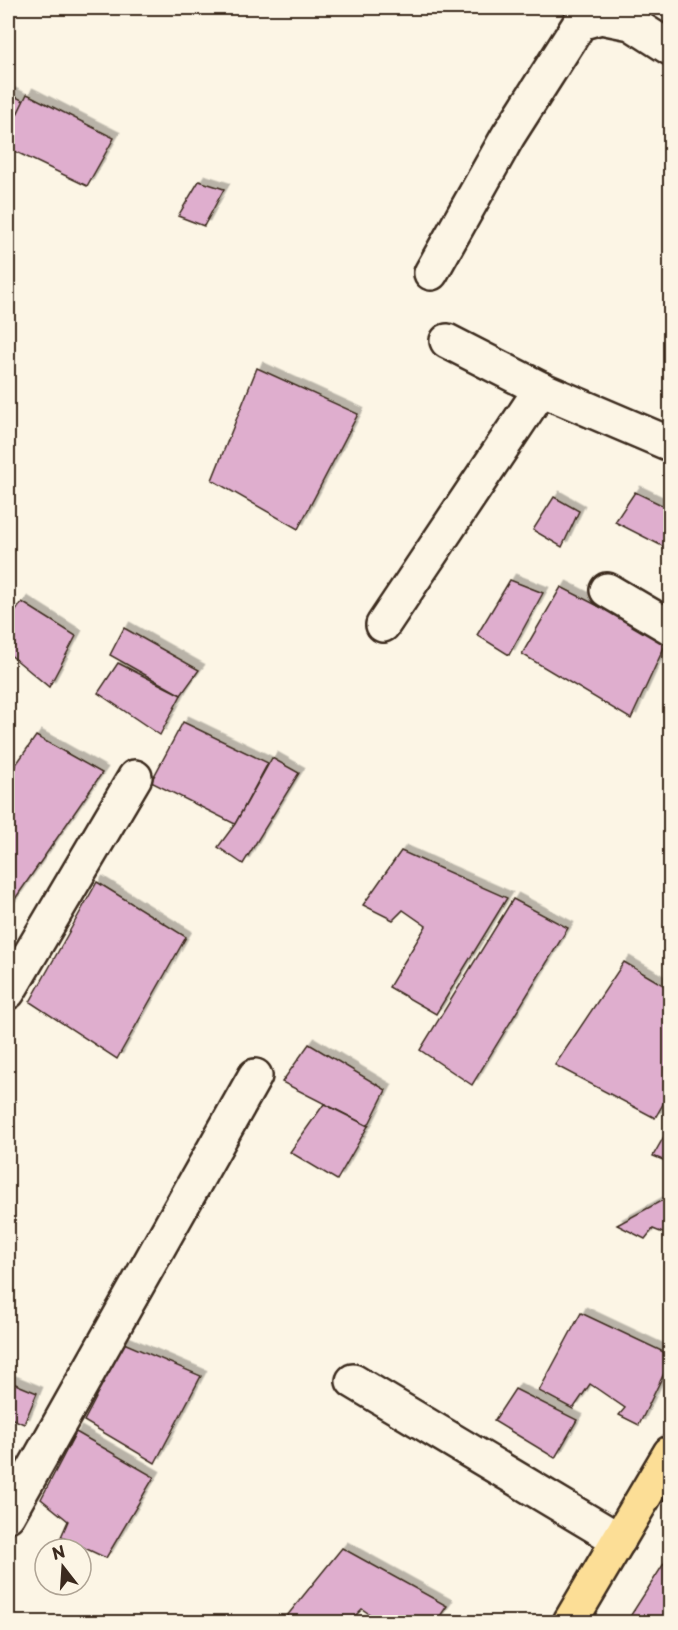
<svg xmlns="http://www.w3.org/2000/svg" width="678" height="1630" viewBox="0 0 678 1630" font-family="'Playpen Sans',sans-serif">
  <style>
    .building { fill: #dfaece; stroke: #3b2a1e; stroke-width: 1.5; filter: url(#shadow) }
    .lines { fill: none; stroke-linecap: round; stroke-linejoin: round }
    .minor-casing { stroke: #3b2a1e; stroke-width: 38 }
    .highway-casing { stroke: #3b2a1e; stroke-width: 38 }
    .minor { stroke: #fcf5e5; stroke-width: 33 }
    .highway { stroke: #fcde96; stroke-width: 33 }
  </style>
  <defs>
    <filter id="shadow"><feDropShadow dx="5.5" dy="-5.5" stdDeviation="0" flood-color="#0004"/></filter>
  </defs>
  <rect width="100%" height="100%" fill="#fcf5e5"/>
  <filter id="ink" filterUnits="userSpaceOnUse"><feTurbulence type="fractalNoise" baseFrequency=".0167" numOctaves="2"/><feDisplacementMap in="SourceGraphic" scale="12" xChannelSelector="R" yChannelSelector="G"/><feConvolveMatrix kernelMatrix="1 2 1 2 8 2 1 2 1" color-interpolation-filters="sRGB"/></filter>
  <g filter="url(#ink)">
    <g class="building">
      <path d="M 8,93 L 24,101 L 8,133 Z"/>
      <path d="M 27,94 L 114,138 L 87,186 L 8,148 L 8,133 Z"/>
      <path d="M 199,181 L 224,189 L 204,226 L 178,216 Z"/>
      <path d="M 257,368 L 358,414 L 298,529 L 212,480 Z"/>
      <path d="M 635,492 L 670,509 L 670,550 L 615,522 Z"/>
      <path d="M 554,497 L 579,511 L 562,547 L 533,530 Z"/>
      <path d="M 510,580 L 543,593 L 509,655 L 477,635 Z"/>
      <path d="M 561,587 L 667,641 L 631,719 L 522,654 Z"/>
      <path d="M 22,602 L 76,636 L 49,687 L 8,653 L 8,622 Z"/>
      <path d="M 124,628 L 199,670 L 181,695 L 110,655 Z"/>
      <path d="M 118,663 L 181,695 L 160,735 L 98,693 Z"/>
      <path d="M 183,722 L 268,763 L 235,824 L 151,782 Z"/>
      <path d="M 36,736 L 102,773 L 8,909 L 8,776 Z"/>
      <path d="M 272,758 L 299,773 L 243,864 L 218,847 L 235,824 Z"/>
      <path d="M 401,851 L 507,898 L 436,1014 L 389,987 L 426,926 L 403,910 L 393,920 L 363,905 Z"/>
      <path d="M 97,882 L 186,937 L 117,1059 L 30,1002 Z"/>
      <path d="M 513,899 L 568,928 L 472,1085 L 420,1050 Z"/>
      <path d="M 624,962 L 670,989 L 670,1092 L 655,1118 L 555,1065 Z"/>
      <path d="M 309,1044 L 386,1090 L 368,1126 L 282,1082 Z"/>
      <path d="M 324,1104 L 368,1126 L 337,1180 L 290,1152 Z"/>
      <path d="M 670,1126 L 670,1163 L 653,1156 Z"/>
      <path d="M 670,1196 L 670,1236 L 653,1229 L 645,1239 L 617,1225 Z"/>
      <path d="M 581,1313 L 670,1355 L 670,1361 L 639,1425 L 619,1415 L 625,1408 L 590,1384 L 573,1409 L 539,1391 Z"/>
      <path d="M 112,1338 L 201,1376 L 155,1463 L 84,1421 L 96,1398 L 86,1389 Z"/>
      <path d="M 8,1381 L 37,1393 L 24,1424 L 8,1417 Z"/>
      <path d="M 515,1389 L 577,1420 L 555,1458 L 494,1421 Z"/>
      <path d="M 76,1432 L 154,1477 L 106,1558 L 61,1537 L 68,1521 L 41,1499 Z"/>
      <path d="M 342,1548 L 447,1606 L 436,1622 L 381,1622 L 362,1609 L 349,1622 L 282,1622 Z"/>
      <path d="M 670,1554 L 670,1622 L 635,1622 L 629,1618 Z"/>
    </g>
    <g class="lines">
      <defs>
        <g id="minor">
          <path d="M 431,273 L 508,136 L 580,23 L 601,17 L 631,23 L 670,48"/>
          <path d="M 447,341 L 541,389 L 670,444"/>
          <path d="M 607,590 L 670,627"/>
          <path d="M 383,625 L 541,389"/>
          <path d="M 8,992 L 135,777"/>
          <path d="M 353,1381 L 619,1540"/>
          <path d="M 8,1515 L 255,1076"/>
        </g>
        <path id="highway" d="M 570,1622 L 670,1453"/>
      </defs>
      <use href="#minor" class="minor-casing"/>
      <use href="#highway" class="highway-casing"/>
      <use href="#minor" class="minor"/>
      <use href="#highway" class="highway"/>
    </g>
  </g>
  <rect width="678" height="1630" fill="none" stroke="#fcf5e5" stroke-width="30"/>
  <rect x="15" y="15" width="648" height="1600" fill="none" stroke="#3b2a1e" stroke-width="2" filter="url(#ink)"/>
  <g transform="translate(63 1567) rotate(343)"><circle r="28" fill="#fcf5e5" stroke="#afa495" stroke-width="1.5"/>
  <path d="M0-4.5L10 22L0 15L-10 22Z" fill="#3b2a1e"/>
  <text y="-9" font-size="16" font-weight="bold" text-anchor="middle" fill="#3b2a1e">N</text>
  </g>
</svg>
